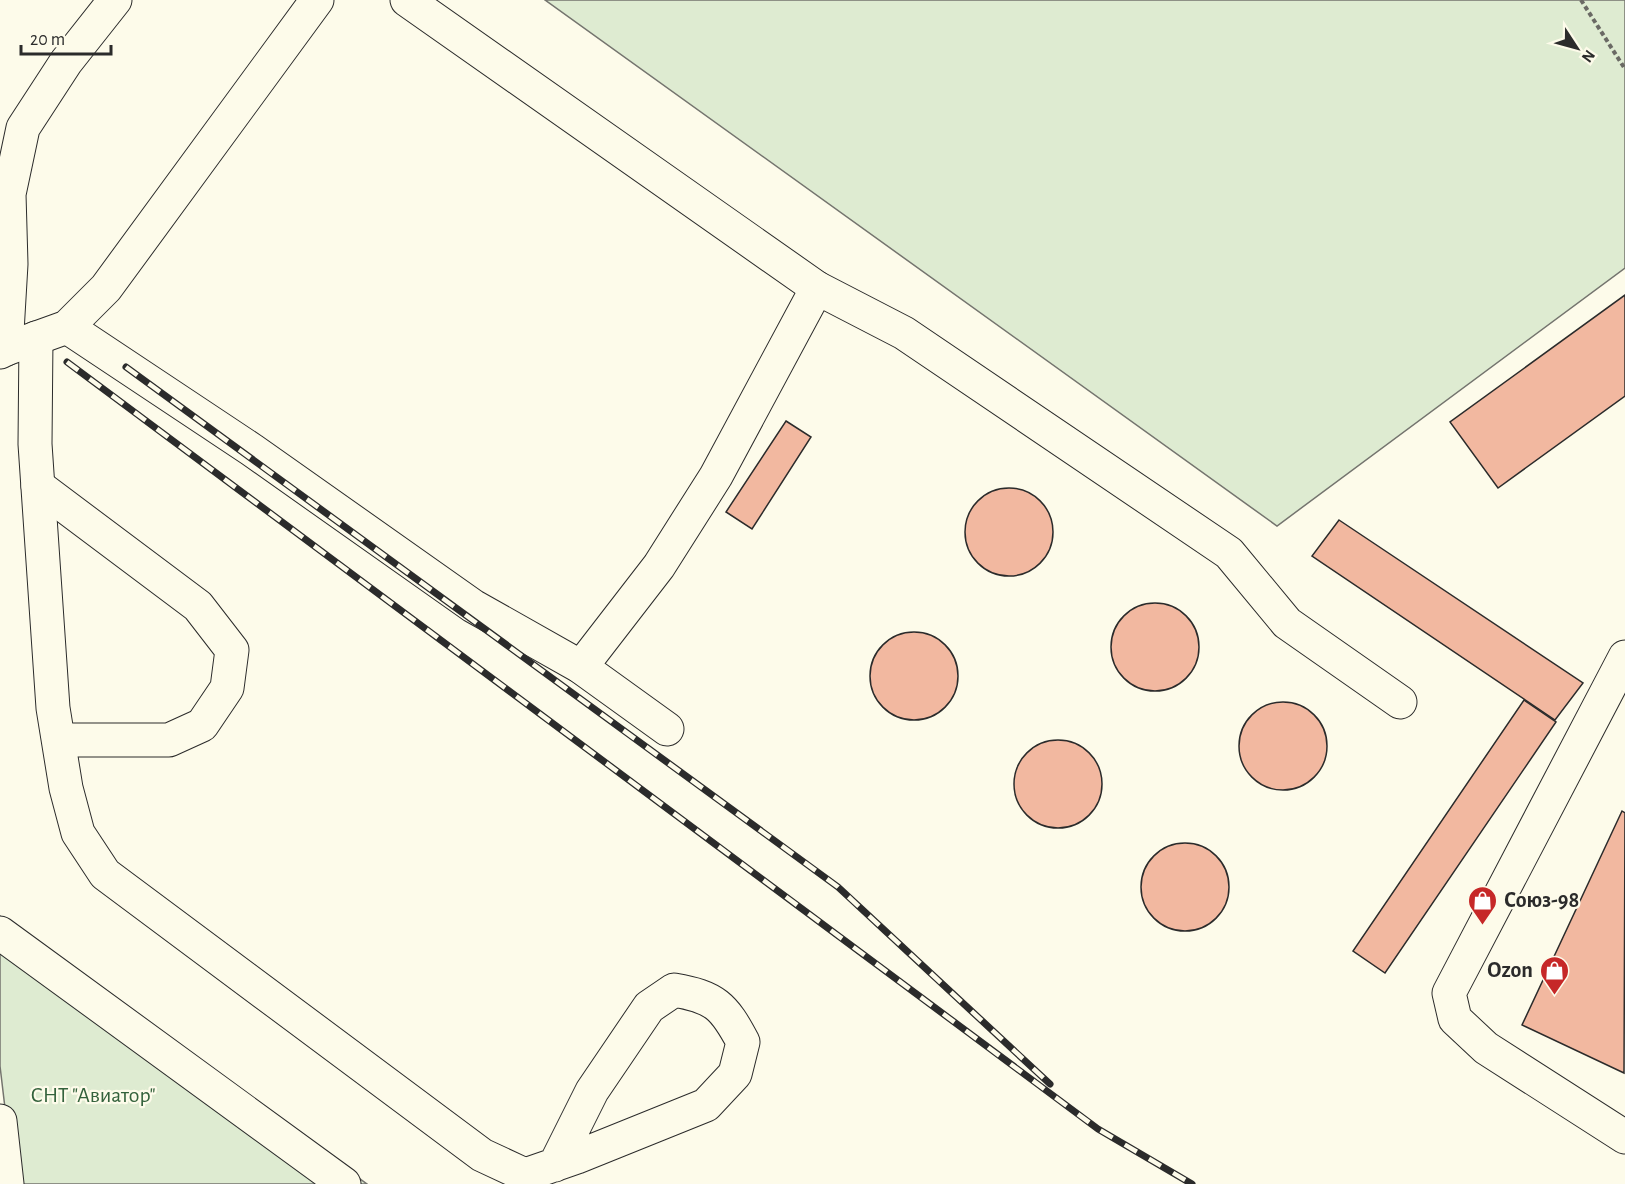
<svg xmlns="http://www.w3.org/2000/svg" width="1625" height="1184" viewBox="0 0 1625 1184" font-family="'Alegreya Sans',sans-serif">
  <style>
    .green { fill: #deebd1; stroke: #74746e; stroke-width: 1.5 }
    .building { fill: #f2b8a0; stroke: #2b2b2b; stroke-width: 1.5 }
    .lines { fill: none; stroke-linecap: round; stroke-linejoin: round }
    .minor-casing { stroke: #2b2b2b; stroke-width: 35 }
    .path { stroke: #6a6964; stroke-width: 4; stroke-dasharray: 4.5 3; stroke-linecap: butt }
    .minor { stroke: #fdfbea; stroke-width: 33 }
    .rail-casing { stroke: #2b2b2b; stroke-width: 7 }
    .rail { stroke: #fdfbea; stroke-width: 4.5; stroke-dasharray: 14; stroke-linecap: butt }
    .labels { text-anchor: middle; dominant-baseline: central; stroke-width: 4.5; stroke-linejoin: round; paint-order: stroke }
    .poi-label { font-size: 22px; font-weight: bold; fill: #2b2b2b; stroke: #fdfbea; text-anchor: start }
    .park-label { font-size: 22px; fill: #34623c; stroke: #fdfbea }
  </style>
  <rect width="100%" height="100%" fill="#fdfbea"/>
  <g class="green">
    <path d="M 545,0 L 1625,0 L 1625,268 L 1277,526 Z"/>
    <path d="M 0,916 L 367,1184 L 14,1184 L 0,1066 Z"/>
  </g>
  <g class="building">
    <path d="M 1625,295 L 1625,396 L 1498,488 L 1450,422 Z"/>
    <path d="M 786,421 L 811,437 L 752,529 L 726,512 Z"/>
    <circle cx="1009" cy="532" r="44"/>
    <path d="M 1339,520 L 1583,683 L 1555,720 L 1312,556 Z"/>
    <circle cx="1155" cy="647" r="44"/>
    <circle cx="914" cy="676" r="44"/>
    <path d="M 1524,700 L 1556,722 L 1385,973 L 1353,951 Z"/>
    <circle cx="1283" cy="746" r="44"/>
    <circle cx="1058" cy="784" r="44"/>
    <path d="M 1622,811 L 1625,813 L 1624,1073 L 1522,1025 Z"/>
    <circle cx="1185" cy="887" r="44"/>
  </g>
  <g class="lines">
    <defs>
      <g id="minor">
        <path d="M 407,0 L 817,288 L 904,333 L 1229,553 L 1287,623 L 1400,702"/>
        <path d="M 67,327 L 252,450 L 473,606 L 581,667 L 667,729"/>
        <path d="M 36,338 L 35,444 L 53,708 L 66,788 L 78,833 L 105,874 L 482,1155 L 525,1175 L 577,1157 L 706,1105 L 735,1074 L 743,1042 C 724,1006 715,997 674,990 L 649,1007 L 592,1091 L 555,1165"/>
        <path d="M 6,349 L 67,327 L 106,288 L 317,0"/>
        <path d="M 0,352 L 6,349 L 11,264 L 9,194 L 23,128 L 66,62 L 115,0"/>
        <path d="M 38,486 L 198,606 L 232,650 L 227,688 L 202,725 L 169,740 L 59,740"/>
        <path d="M 1625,657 L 1449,993 L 1455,1019 L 1486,1048 L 1625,1137"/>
        <path d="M 581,667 L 659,566 L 716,476 L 817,288"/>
        <path d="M 0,933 L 344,1184"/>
        <path d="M 0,1121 L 7,1184"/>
      </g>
    </defs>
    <use href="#minor" class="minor-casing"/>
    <path class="path" d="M 1581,0 L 1625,69"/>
    <use href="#minor" class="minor"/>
    <defs>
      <g id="rail">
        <path d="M 67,362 L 1098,1129 L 1192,1184"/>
        <path d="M 126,367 L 838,887 L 1050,1084"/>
      </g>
    </defs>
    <use href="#rail" class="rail-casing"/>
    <use href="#rail" class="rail"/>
  </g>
  <defs>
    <symbol id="shop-pin" viewBox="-11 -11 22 30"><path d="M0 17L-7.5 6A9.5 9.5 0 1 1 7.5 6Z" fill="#c62828" stroke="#fdfbea"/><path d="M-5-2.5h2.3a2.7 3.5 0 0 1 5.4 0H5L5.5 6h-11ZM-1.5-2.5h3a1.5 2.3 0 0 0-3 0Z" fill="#fff"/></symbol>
  </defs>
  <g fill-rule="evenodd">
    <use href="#shop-pin" x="1466" y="884" width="33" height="45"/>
    <use href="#shop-pin" x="1538" y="954" width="33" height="45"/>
  </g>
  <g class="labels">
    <g class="poi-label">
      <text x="1504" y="900">Союз-98</text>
      <text x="1533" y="970" text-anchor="end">Ozon</text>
    </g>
    <g class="park-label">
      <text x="93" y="1095">СНТ "Авиатор"</text>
    </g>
  </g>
  <g transform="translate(1577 48) rotate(126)" stroke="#fdfbea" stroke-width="4.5" paint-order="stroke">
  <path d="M0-4.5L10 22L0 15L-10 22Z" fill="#2b2b2b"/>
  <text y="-9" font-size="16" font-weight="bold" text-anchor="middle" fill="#2b2b2b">N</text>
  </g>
  <path d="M21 45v9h90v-9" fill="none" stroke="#2b2b2b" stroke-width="3"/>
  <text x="30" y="45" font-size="18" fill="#2b2b2b" stroke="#fdfbea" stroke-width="4.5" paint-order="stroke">20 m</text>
</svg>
